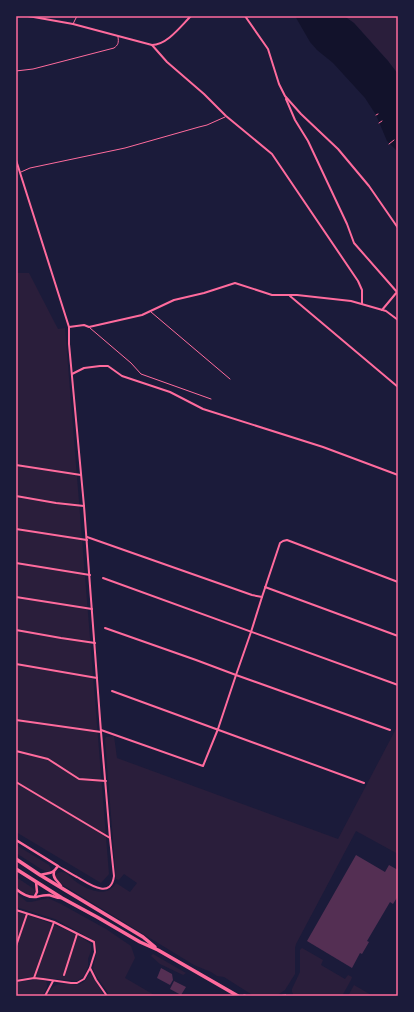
<svg xmlns="http://www.w3.org/2000/svg" width="414" height="1012" viewBox="0 0 414 1012" font-family="Overpass,sans-serif">
  <style>
    .green { fill: #2a1e3b }
    .water { fill: #12122b }
    .building { fill: #542f53 }
    .lines { fill: none; stroke-linecap: round; stroke-linejoin: round }
    .path { stroke: #ff6b9d; stroke-width: 1 }
    .service { stroke: #ff6b9d; stroke-width: 1 }
    .minor { stroke: #ff6b9d; stroke-width: 2 }
    .tertiary { stroke: #ff6b9d; stroke-width: 2.5 }
    .primary { stroke: #ff6b9d; stroke-width: 3.5 }
    .neatline { fill: none; stroke: #ff6b9d; stroke-width: 1.5 }
  </style>
  <rect width="100%" height="100%" fill="#1b1b3a"/>
  <g class="green">
    <path d="M 344,16 L 398,16 L 398,74 L 388,61 L 354,23 Z"/>
    <path d="M 16,273 L 29,273 L 58,329 L 65,328 L 109,874 L 101,883 L 16,832 Z"/>
    <path d="M 398,725 L 398,854 L 356,831 L 296,944 L 295,948 L 295,974 L 285,990 L 279,994 L 264,996 L 254,996 L 224,977 L 217,976 L 211,972 L 194,965 L 63,885 L 56,879 L 55,876 C 58,872 61,871 66,873 C 69,875 72,879 75,881 C 87,890 107,899 116,883 L 130,892 L 137,883 L 124,874 L 119,880 L 116,879 L 105,739 L 106,737 L 114,736 L 117,758 L 338,839 Z"/>
    <path d="M 16,845 L 49,865 L 51,869 L 50,871 L 48,872 L 41,869 L 16,853 Z"/>
    <path d="M 16,877 L 34,889 L 35,891 L 34,894 C 27,896 21,891 16,887 Z"/>
    <path d="M 16,893 L 27,902 L 31,902 L 48,898 L 61,904 L 106,929 L 131,946 L 135,958 L 125,978 L 156,996 L 109,996 L 107,991 L 95,974 L 93,968 L 97,951 L 95,941 L 55,919 L 16,907 Z"/>
    <path d="M 16,911 C 41,920 69,928 91,944 L 91,951 L 88,959 L 88,967 L 83,977 L 77,981 L 33,977 L 16,979 Z"/>
    <path d="M 302,948 L 323,960 L 321,965 L 345,979 L 348,975 L 352,977 L 351,980 L 342,996 L 294,996 L 292,992 L 292,989 L 300,972 L 300,950 Z"/>
    <path d="M 153,954 L 186,973 L 183,975 L 160,964 L 151,956 Z"/>
    <path d="M 90,973 L 92,974 L 104,996 L 46,996 C 55,982 57,984 73,984 C 76,985 79,985 82,983 C 86,981 87,977 90,973 Z"/>
    <path d="M 34,980 L 43,980 L 46,981 C 49,987 45,991 42,996 L 16,996 L 16,982 Z"/>
    <path d="M 354,985 L 373,996 L 348,996 Z"/>
  </g>
  <path class="water" d="M 295,16 L 344,16 L 354,23 L 388,61 L 398,74 L 398,152 L 387,141 L 376,115 L 365,98 L 333,63 L 317,50 L 310,42 Z"/>
  <g class="building">
    <path d="M 356,855 L 385,872 L 389,865 L 398,870 L 398,896 L 393,904 L 390,902 L 367,941 L 369,942 L 362,954 L 360,953 L 352,968 L 307,941 Z"/>
    <path d="M 161,968 L 172,974 L 173,980 L 170,985 L 157,978 Z"/>
    <path d="M 174,981 L 186,987 L 181,995 L 170,989 Z"/>
  </g>
  <g class="lines">
    <g class="path">
      <path d="M 376,115 L 378,114"/>
      <path d="M 379,123 L 382,121"/>
      <path d="M 389,144 L 394,140"/>
    </g>
    <g class="service">
      <path d="M 73,24 L 77,16"/>
      <path d="M 16,71 L 33,69 L 114,48 C 118,45 119,43 118,37"/>
      <path d="M 21,172 L 30,168 L 125,148 L 199,127 L 207,125 L 225,117"/>
      <path d="M 151,312 L 230,379"/>
      <path d="M 90,328 L 131,363 L 141,374 L 211,399"/>
      <path d="M 242,996 L 244,995 L 249,996"/>
      <path d="M 277,996 L 286,995 L 287,996"/>
    </g>
    <g class="minor">
      <path d="M 28,16 L 73,24 L 152,45 C 167,45 181,26 191,16"/>
      <path d="M 245,16 L 268,49 L 279,84 L 285,96 L 301,114 L 338,149 L 369,186 L 398,228"/>
      <path d="M 152,45 L 167,62 L 204,94 L 226,116 L 272,154 L 358,281 L 362,290 L 362,304"/>
      <path d="M 286,99 L 295,120 L 308,141 L 347,224 L 354,243 L 397,292 L 382,310"/>
      <path d="M 16,160 L 69,327 L 69,344 L 84,506 L 101,732 L 110,838 L 114,876 C 111,900 89,884 77,877 C 71,874 65,870 58,866"/>
      <path d="M 290,296 L 398,387"/>
      <path d="M 69,327 L 84,325 L 89,327 L 142,315 L 174,300 L 204,293 L 235,283 L 272,295 L 297,295 L 351,301 L 386,311 L 398,320"/>
      <path d="M 72,374 L 84,368 L 100,366 L 108,366 L 122,376 L 170,392 L 203,409 L 323,447 L 398,475"/>
      <path d="M 16,465 L 81,475"/>
      <path d="M 16,496 L 56,503 L 84,506"/>
      <path d="M 16,529 L 87,540"/>
      <path d="M 87,537 L 252,595 L 262,597"/>
      <path d="M 16,563 L 90,575"/>
      <path d="M 103,578 L 398,685"/>
      <path d="M 265,587 L 398,636"/>
      <path d="M 16,597 L 92,609"/>
      <path d="M 16,630 L 61,638 L 95,643"/>
      <path d="M 16,664 L 97,678"/>
      <path d="M 112,691 L 364,783"/>
      <path d="M 16,720 L 101,732"/>
      <path d="M 101,730 L 203,766 L 218,729 L 236,675 L 196,660 L 105,628"/>
      <path d="M 390,730 L 236,675 L 251,632 L 262,597 L 280,543 L 283,541 L 287,540 L 398,582"/>
      <path d="M 16,751 L 48,759 L 79,779 L 106,781"/>
      <path d="M 16,782 L 110,838"/>
      <path d="M 16,910 L 54,922 L 94,942 L 95,952 L 90,968 L 84,979 L 77,983 L 71,983 L 43,979 L 34,978 L 16,981"/>
      <path d="M 16,946 L 27,914"/>
      <path d="M 90,968 L 96,980 L 107,996"/>
      <path d="M 64,975 L 77,934"/>
      <path d="M 34,978 L 54,922"/>
      <path d="M 45,996 L 53,981"/>
    </g>
    <g class="tertiary">
      <path d="M 16,840 L 58,866 C 52,875 50,872 40,875"/>
      <path d="M 54,872 C 52,878 58,881 61,886"/>
      <path d="M 16,889 C 22,894 28,898 36,897 C 40,896 45,895 49,895 C 53,896 57,898 61,898"/>
      <path d="M 35,896 L 37,892 L 36,882"/>
    </g>
    <g class="primary">
      <path d="M 16,859 L 40,875 L 143,937 L 155,947"/>
      <path d="M 16,869 L 62,898 L 97,917 L 140,942 L 158,950 L 238,996"/>
    </g>
  </g>
  <rect width="414" height="1012" fill="none" stroke="#1b1b3a" stroke-width="34"/>
  <rect x="17" y="17" width="380" height="978" class="neatline"/>
</svg>
